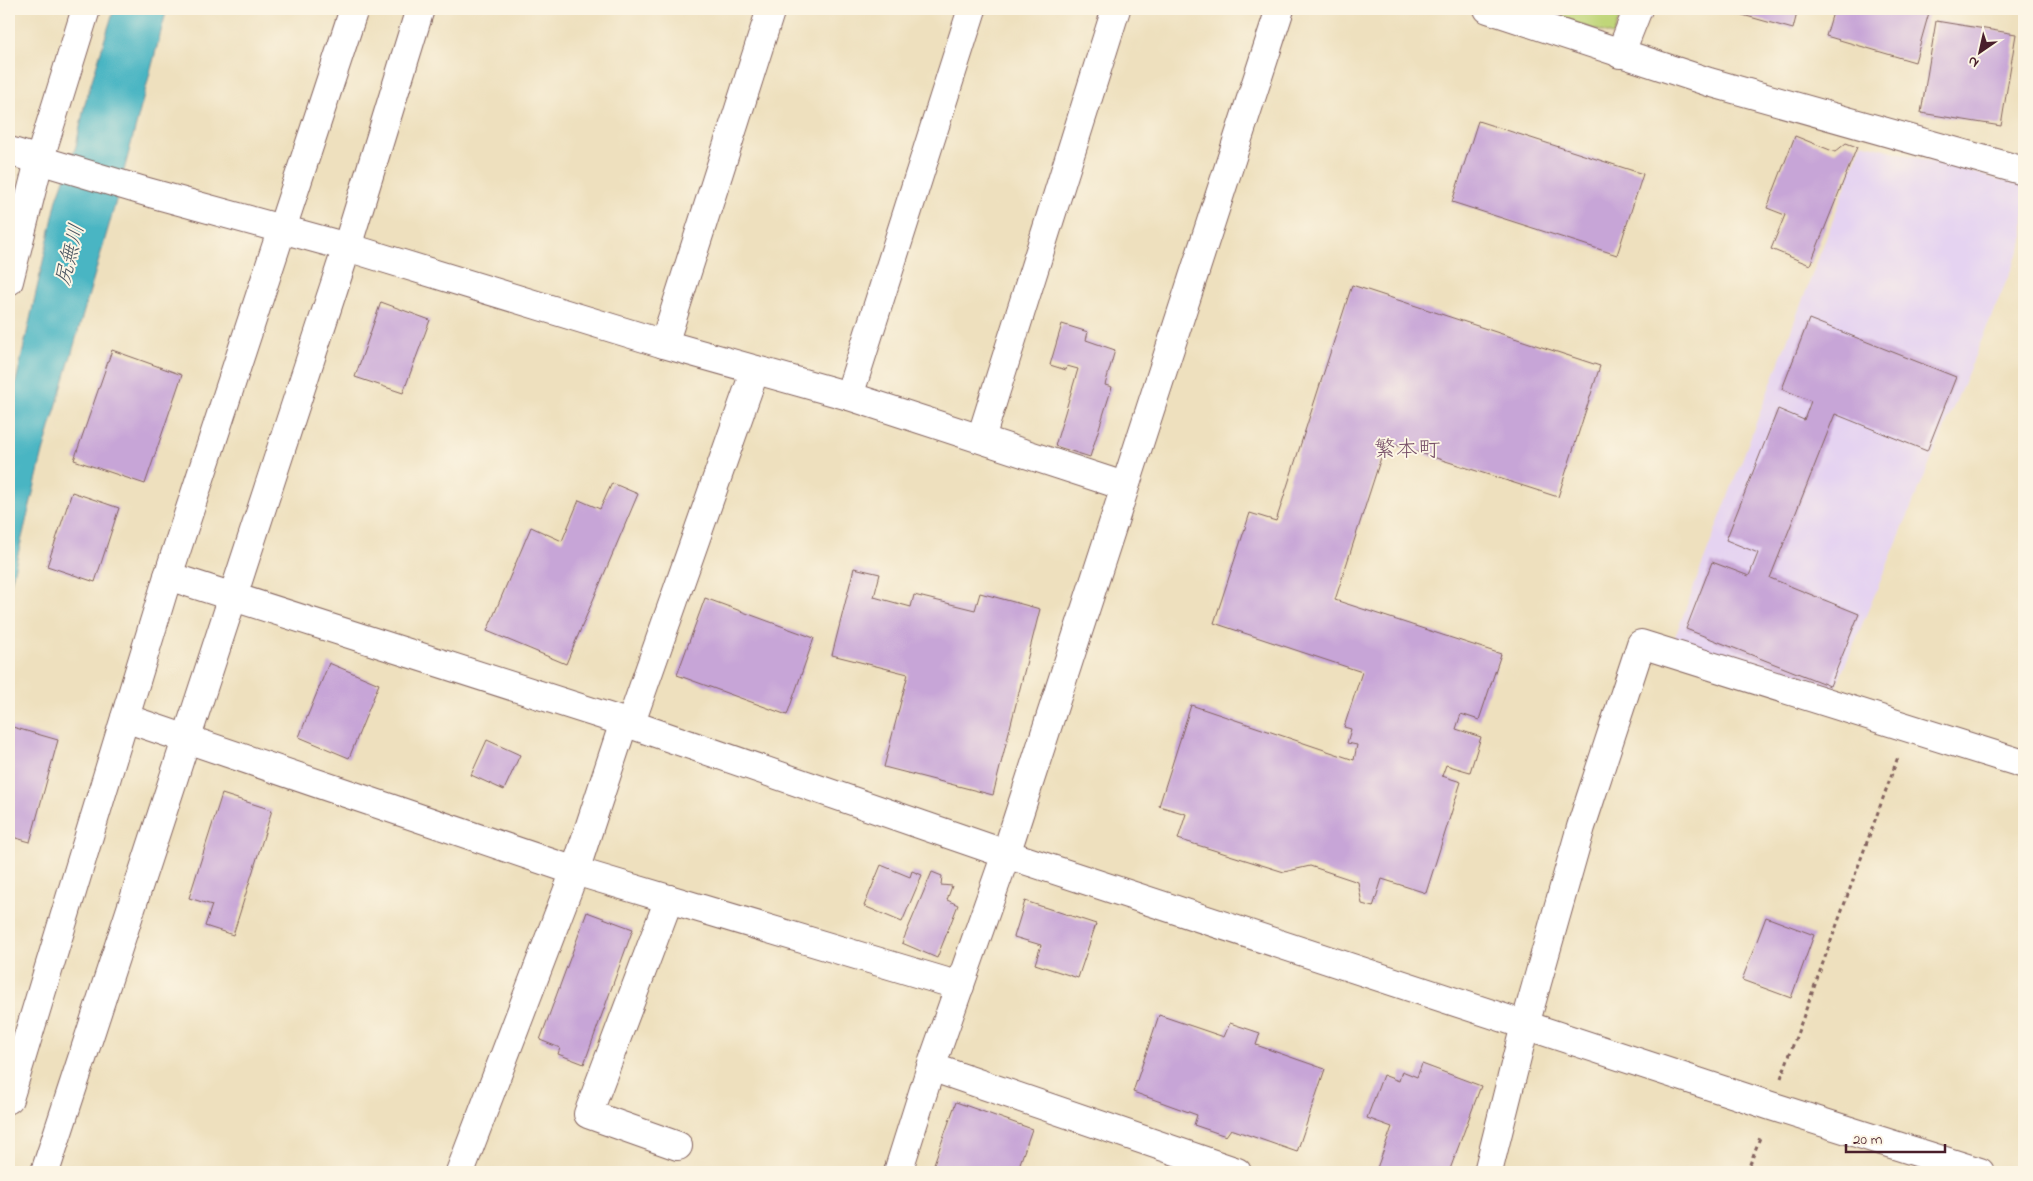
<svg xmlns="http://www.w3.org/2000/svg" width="2033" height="1181" viewBox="0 0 2033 1181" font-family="'Indie Flower','Klee One',sans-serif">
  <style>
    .built { fill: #e5d3f1 }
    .green { fill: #c0d679; stroke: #857a52 }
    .water { fill: #48b5c3; stroke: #496a77 }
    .building { fill: #c7a5d7 }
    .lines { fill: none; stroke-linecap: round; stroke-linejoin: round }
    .minor-casing { stroke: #83635e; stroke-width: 30 }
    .path { stroke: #83635e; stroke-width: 3; stroke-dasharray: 4 4; stroke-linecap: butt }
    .minor { stroke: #fff; stroke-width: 28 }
    .labels { text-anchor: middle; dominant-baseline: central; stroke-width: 4; stroke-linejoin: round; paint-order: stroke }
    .water-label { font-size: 21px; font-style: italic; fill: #495460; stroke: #fcf5e5 }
    .quarter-label { font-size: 22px; fill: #764e67; stroke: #fcf5e5 }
  </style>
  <rect width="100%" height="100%" fill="#fcf5e5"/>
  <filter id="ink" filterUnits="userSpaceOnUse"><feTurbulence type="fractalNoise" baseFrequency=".02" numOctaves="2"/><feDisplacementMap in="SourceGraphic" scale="10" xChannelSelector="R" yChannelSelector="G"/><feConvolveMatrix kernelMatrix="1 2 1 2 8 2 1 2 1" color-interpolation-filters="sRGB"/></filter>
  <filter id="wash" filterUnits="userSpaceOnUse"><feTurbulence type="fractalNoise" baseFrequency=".0096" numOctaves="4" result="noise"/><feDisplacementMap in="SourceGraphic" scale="20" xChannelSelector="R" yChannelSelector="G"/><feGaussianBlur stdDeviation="1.12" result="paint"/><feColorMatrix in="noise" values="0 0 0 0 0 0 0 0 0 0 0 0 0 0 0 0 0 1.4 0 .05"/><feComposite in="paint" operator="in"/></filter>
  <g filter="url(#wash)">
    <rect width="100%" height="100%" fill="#eee0be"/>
    <path class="built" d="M 1862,143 L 2024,186 L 2024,239 L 1833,694 L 1673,642 Z"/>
    <path class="green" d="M 1530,9 L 1623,9 L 1613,35 Z"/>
    <path class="water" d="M 114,9 L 167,9 L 114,208 L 43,452 L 9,591 L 9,413 L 57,199 L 76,146 L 85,103 Z"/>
    <g id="blocks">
      <g class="building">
        <path d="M 1721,9 L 1798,9 L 1793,29 Z"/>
        <path d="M 1834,9 L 1930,9 L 1915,62 L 1826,36 Z"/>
        <path d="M 1936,21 L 2016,34 L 2001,126 L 1921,113 Z"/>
        <path d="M 1478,121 L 1643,174 L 1617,255 L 1452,202 Z"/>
        <path d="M 1795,136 L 1835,152 L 1846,143 L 1857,147 L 1810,265 L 1771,249 L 1785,215 L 1767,208 Z"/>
        <path d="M 1352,285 L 1600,366 L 1558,497 L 1386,442 L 1335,600 L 1501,654 L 1479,720 L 1461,714 L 1456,729 L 1481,737 L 1470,772 L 1446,765 L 1442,776 L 1461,782 L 1426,893 L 1382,879 L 1373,907 L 1362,904 L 1358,882 L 1310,866 L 1284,872 L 1178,839 L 1186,814 L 1159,806 L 1191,705 L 1354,760 L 1357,745 L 1347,743 L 1351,729 L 1344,727 L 1362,672 L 1214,623 L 1250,513 L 1276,521 Z"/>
        <path d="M 381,302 L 430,320 L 403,393 L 355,377 Z"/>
        <path d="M 1809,319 L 1956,377 L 1927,451 L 1835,414 L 1770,578 L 1859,614 L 1830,686 L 1686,629 L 1712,562 L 1749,576 L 1758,553 L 1726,540 L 1778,409 L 1804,420 L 1811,401 L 1782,389 Z"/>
        <path d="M 1062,324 L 1088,332 L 1086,340 L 1115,350 L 1105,385 L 1112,387 L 1090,457 L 1055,446 L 1078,369 L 1067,366 L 1066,370 L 1050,365 Z"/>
        <path d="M 112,350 L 182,375 L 145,484 L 74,460 Z"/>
        <path d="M 612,483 L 638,494 L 566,664 L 487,631 L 531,527 L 562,541 L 579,500 L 600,509 Z"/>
        <path d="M 72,492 L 119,508 L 95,582 L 47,566 Z"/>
        <path d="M 854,568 L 880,574 L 874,597 L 911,607 L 914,595 L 975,610 L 980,593 L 1040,609 L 993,795 L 884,767 L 908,674 L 832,655 Z"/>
        <path d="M 705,598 L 814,638 L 787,715 L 677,675 Z"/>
        <path d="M 329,663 L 379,684 L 349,758 L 299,737 Z"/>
        <path d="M 9,726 L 58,740 L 30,842 L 9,836 Z"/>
        <path d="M 487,740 L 520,755 L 504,790 L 471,775 Z"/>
        <path d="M 222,794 L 272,810 L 233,935 L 205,926 L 212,905 L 189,898 Z"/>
        <path d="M 881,865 L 910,877 L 912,871 L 922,875 L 902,922 L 864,906 Z"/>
        <path d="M 932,872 L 942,876 L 941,885 L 952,886 L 947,900 L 958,905 L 937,958 L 902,943 Z"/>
        <path d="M 1025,901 L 1096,924 L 1078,978 L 1035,964 L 1041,945 L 1014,937 Z"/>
        <path d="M 587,912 L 633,929 L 584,1064 L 558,1054 L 560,1048 L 540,1040 Z"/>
        <path d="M 1766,917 L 1814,935 L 1791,998 L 1742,980 Z"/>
        <path d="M 1159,1015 L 1224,1037 L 1230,1023 L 1260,1033 L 1256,1045 L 1325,1069 L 1297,1152 L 1231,1129 L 1226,1136 L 1194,1125 L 1197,1115 L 1133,1092 Z"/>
        <path d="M 1422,1064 L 1481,1086 L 1449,1172 L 1386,1172 L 1377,1168 L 1392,1127 L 1367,1118 L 1383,1075 L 1399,1081 L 1402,1071 L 1417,1077 Z"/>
        <path d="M 956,1102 L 1032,1129 L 1017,1172 L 931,1172 Z"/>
      </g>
    </g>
  </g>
  <g filter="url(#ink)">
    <use href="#blocks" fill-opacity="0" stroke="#83635e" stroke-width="1"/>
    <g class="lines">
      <defs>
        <g id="minor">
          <path d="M 1488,9 L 1709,82 L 2024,171"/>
          <path d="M 1620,54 L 1638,9"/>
          <path d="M 9,151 L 147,192 L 347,247 L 664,344 L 849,396 L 1124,486"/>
          <path d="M 9,281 L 39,161 L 86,9"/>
          <path d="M 664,344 L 771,9"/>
          <path d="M 849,396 L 972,9"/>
          <path d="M 981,438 L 1116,9"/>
          <path d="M 168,576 L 624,722 L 1006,854 L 1771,1106 L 1980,1172"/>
          <path d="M 125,718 L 575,871 L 960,986"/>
          <path d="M 630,725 L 755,370"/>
          <path d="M 669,899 L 588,1114 L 678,1146"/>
          <path d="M 931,1067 L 1237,1172"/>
          <path d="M 9,1099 L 168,576 L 354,9"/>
          <path d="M 45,1172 L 347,247 L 420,9"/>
          <path d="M 460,1172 L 575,871 L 624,722"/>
          <path d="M 898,1172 L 931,1067 L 1006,854 L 1280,9"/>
          <path d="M 1488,1172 L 1525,1025 L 1581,827 L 1641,644 L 2024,764"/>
        </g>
      </defs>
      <use href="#minor" class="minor-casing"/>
      <g class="path">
        <path d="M 1781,1078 L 1898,757"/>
        <path d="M 1747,1172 L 1761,1135"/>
        <path d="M 2020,1172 L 2024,1155"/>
      </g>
      <use href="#minor" class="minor"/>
    </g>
  </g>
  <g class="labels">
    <g class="water-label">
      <text transform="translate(71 255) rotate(-76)">尻無川</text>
    </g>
    <g class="quarter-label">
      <text x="1407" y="451">繁本町</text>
    </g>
  </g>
  <rect width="2033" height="1181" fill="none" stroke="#fcf5e5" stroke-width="30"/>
  <g transform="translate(1980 52) rotate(214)" stroke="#fcf5e5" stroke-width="4" paint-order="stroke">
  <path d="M0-4L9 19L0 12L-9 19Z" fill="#4a1f2b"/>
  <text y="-8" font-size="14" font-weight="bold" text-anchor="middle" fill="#4a1f2b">N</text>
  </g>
  <path d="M1846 1144v8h99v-8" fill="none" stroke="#4a1f2b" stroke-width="2.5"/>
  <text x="1853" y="1144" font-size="15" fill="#4a1f2b" stroke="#fcf5e5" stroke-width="4" paint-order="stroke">20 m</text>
</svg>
